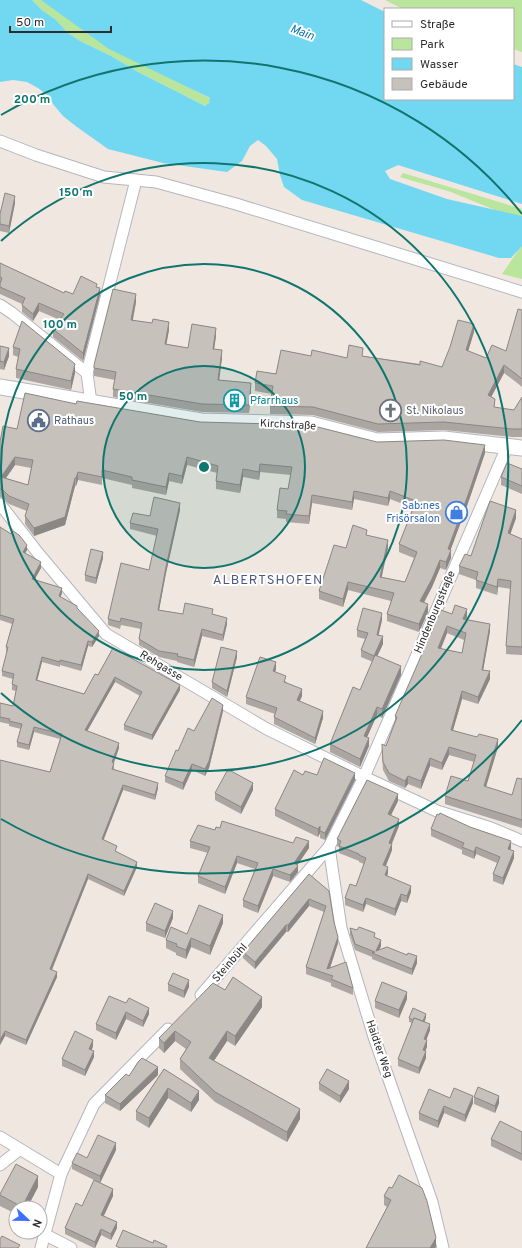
<svg xmlns="http://www.w3.org/2000/svg" width="522" height="1248" viewBox="0 0 522 1248" font-family="Overpass,sans-serif">
  <style>
    .green { fill: #b9e59c }
    .water { fill: #72d7f1 }
    .lines { fill: none; stroke-linecap: round; stroke-linejoin: round }
    .street-casing { stroke: #b3b7c1; stroke-width: 13 }
    .secondary-casing { stroke: #b3b7c1; stroke-width: 17 }
    .street { stroke: #fff; stroke-width: 11 }
    .secondary { stroke: #fff; stroke-width: 15 }
    .wall { fill: #aba6a2; fill-rule: evenodd }
    .shaded-wall { fill: #8b8784 }
    .building { fill: #c7c1bc; stroke: #8b8784; fill-rule: evenodd }
    .ring { fill: none; stroke: #0f766e; stroke-width: 2 }
    .labels { text-anchor: middle; dominant-baseline: central; stroke-width: 4; stroke-linejoin: round; paint-order: stroke }
    .culture-label { font-size: 11px; fill: #0d838f; stroke: #fff; text-anchor: start }
    .worship-label { font-size: 11px; fill: #5b616d; stroke: #fff; text-anchor: start }
    .service-label { font-size: 11px; fill: #4e5e75; stroke: #fff; text-anchor: start }
    .street-label { font-size: 11px; fill: #2d2d2d; stroke: #fff }
    .shop-label { font-size: 11px; fill: #366cbe; stroke: #fff; text-anchor: end }
    .water-label { font-size: 12px; font-style: italic; fill: #0b78a3; stroke: #fff }
    .quarter-label { font-size: 13px; letter-spacing: 1px; fill: #4c587f; stroke: #fff }
    .centre { fill: #0f766e; stroke: #fff; stroke-width: 2 }
    .ring-label { font-size: 12px; text-anchor: middle; font-weight: bold; fill: #0f766e; stroke: #fff; stroke-width: 4; stroke-linejoin: round; paint-order: stroke }
  </style>
  <rect width="100%" height="100%" fill="#efe7e0"/>
  <g class="green">
    <path d="M 32,0 L 41,0 L 176,81 L 211,99 L 209,103 L 205,106 L 138,72 L 111,56 L 80,41 L 68,33 L 55,19 L 43,11 Z"/>
    <path d="M 385,0 L 522,0 L 522,52 L 513,49 L 513,9 L 403,9 Z"/>
    <path d="M 403,173 L 522,209 L 522,217 L 495,210 L 451,192 L 400,177 Z"/>
    <path d="M 522,245 L 522,279 L 502,274 Z"/>
  </g>
  <path class="water" d="M 0,0 L 32,0 L 43,11 L 55,19 L 68,33 L 80,41 L 111,56 L 138,72 L 205,106 L 209,103 L 210,98 L 109,49 L 41,0 L 361,0 L 385,12 L 385,99 L 513,99 L 513,64 L 522,67 L 522,204 L 398,165 L 385,171 L 390,179 L 447,199 L 522,216 L 522,246 L 511,258 L 499,258 L 302,200 L 284,187 L 280,175 L 277,159 L 266,146 L 258,140 L 250,146 L 242,161 L 227,172 L 163,163 L 108,149 L 77,127 L 63,116 L 53,104 L 50,97 L 38,88 L 27,82 L 13,80 L 0,82 Z"/>
  <g class="lines">
    <defs>
      <g id="street">
        <path d="M 0,141 L 36,155 L 104,177 L 156,182 L 236,204 L 522,292"/>
        <path d="M 0,305 L 12,313 L 87,373"/>
        <path d="M 91,403 L 87,373 L 136,180"/>
        <path d="M 0,504 L 38,553 L 106,634 L 267,729 L 364,777 L 437,811 L 491,828 L 522,841"/>
        <path d="M 329,847 L 341,928 L 374,1037 L 432,1202 L 443,1248"/>
        <path d="M 201,995 L 329,847 L 364,777 L 507,447"/>
        <path d="M 0,1137 L 61,1174"/>
        <path d="M 0,1165 L 19,1150"/>
        <path d="M 44,1234 L 71,1248"/>
        <path d="M 41,1248 L 61,1174 L 94,1104 L 168,1029"/>
      </g>
      <path id="secondary" d="M 0,387 L 201,421 L 311,424 L 377,441 L 444,439 L 522,448"/>
    </defs>
    <use href="#street" class="street-casing"/>
    <use href="#secondary" class="secondary-casing"/>
    <use href="#street" class="street"/>
    <use href="#secondary" class="secondary"/>
  </g>
  <g class="wall">
    <path d="M 15,203 L 9,233 L 0,231 L 0,214 Z"/>
    <path d="M 0,263 L 64,293 L 73,294 L 97,287 L 100,295 L 83,361 L 53,337 L 53,329 L 60,320 L 39,311 L 33,321 L 22,312 L 22,304 L 0,294 Z"/>
    <path d="M 136,302 L 133,320 L 169,330 L 166,344 L 188,348 L 216,336 L 214,349 L 222,358 L 219,380 L 251,391 L 249,413 L 202,412 L 113,397 L 113,389 L 115,380 L 94,376 L 94,365 Z"/>
    <path d="M 522,310 L 522,387 L 516,382 L 504,373 L 491,397 L 495,408 L 514,410 L 522,397 L 522,437 L 512,437 L 444,430 L 378,432 L 313,415 L 270,414 L 270,406 L 272,394 L 255,391 L 255,383 L 311,356 L 347,358 L 363,356 L 442,367 L 474,332 L 468,351 L 486,358 L 506,351 Z"/>
    <path d="M 22,321 L 75,373 L 71,390 L 16,378 L 16,369 L 18,357 L 13,355 L 13,347 Z"/>
    <path d="M 0,346 L 9,356 L 4,370 L 0,369 Z"/>
    <path d="M 76,404 L 200,422 L 377,442 L 485,453 L 468,503 L 450,550 L 451,558 L 446,570 L 440,568 L 432,587 L 424,603 L 428,612 L 419,632 L 387,621 L 387,614 L 391,601 L 348,590 L 343,607 L 319,599 L 319,591 L 346,548 L 367,535 L 388,548 L 381,577 L 405,582 L 414,558 L 399,552 L 399,544 L 413,508 L 390,499 L 388,506 L 354,499 L 352,510 L 312,503 L 309,524 L 286,522 L 286,519 L 277,518 L 277,510 L 288,489 L 291,475 L 260,472 L 259,480 L 243,477 L 240,493 L 216,489 L 216,481 L 217,473 L 187,465 L 182,484 L 169,481 L 166,495 L 132,488 L 132,485 L 102,478 L 102,485 L 78,480 L 76,486 L 75,486 L 65,525 L 34,536 L 25,524 L 25,516 L 27,511 L 9,504 L 3,498 L 0,497 L 0,442 L 17,429 ZM 15,465 L 31,468 L 28,485 L 6,478 Z"/>
    <path d="M 522,469 L 522,494 L 501,485 L 501,477 Z"/>
    <path d="M 180,510 L 166,573 L 159,610 L 183,614 L 213,614 L 227,624 L 223,641 L 202,636 L 194,667 L 177,662 L 177,661 L 159,657 L 139,645 L 139,639 L 141,629 L 121,625 L 120,629 L 108,625 L 108,619 L 149,570 L 157,536 L 130,529 L 130,523 L 150,516 Z"/>
    <path d="M 516,518 L 510,534 L 522,539 L 522,655 L 506,654 L 506,646 L 511,589 L 498,587 L 497,595 L 476,588 L 476,580 L 459,574 L 459,566 Z"/>
    <path d="M 0,527 L 27,550 L 25,553 L 41,568 L 35,579 L 62,593 L 60,597 L 77,608 L 99,636 L 92,647 L 88,646 L 81,671 L 60,665 L 60,667 L 42,662 L 37,680 L 84,694 L 98,675 L 113,648 L 180,690 L 152,740 L 124,730 L 124,725 L 140,696 L 115,682 L 87,731 L 119,748 L 114,763 L 114,769 L 158,788 L 155,800 L 123,790 L 103,840 L 117,852 L 137,867 L 124,896 L 88,879 L 52,970 L 57,977 L 26,1045 L 5,1036 L 0,1045 L 0,760 L 50,772 L 60,739 L 34,732 L 29,750 L 17,747 L 17,742 L 21,729 L 9,726 L 9,724 L 0,722 L 0,703 L 13,706 L 16,691 L 12,690 L 12,684 L 13,679 L 2,676 L 2,671 L 7,652 L 6,652 L 6,647 L 12,624 L 0,620 Z"/>
    <path d="M 103,558 L 96,584 L 85,581 L 85,575 Z"/>
    <path d="M 452,614 L 467,617 L 466,619 L 490,631 L 483,670 L 490,679 L 478,704 L 462,699 L 453,730 L 498,747 L 486,787 L 512,795 L 522,779 L 522,828 L 445,804 L 445,796 L 468,781 L 474,762 L 449,755 L 442,770 L 430,766 L 421,789 L 408,784 L 405,788 L 389,781 L 383,770 L 382,754 L 382,746 L 386,746 L 395,724 L 395,716 ZM 447,633 L 464,640 L 462,653 L 441,649 Z"/>
    <path d="M 382,620 L 378,635 L 383,644 L 377,656 L 401,675 L 382,718 L 377,715 L 367,737 L 369,746 L 360,767 L 330,752 L 330,744 L 360,690 L 373,662 L 361,657 L 361,650 L 365,639 L 357,637 L 357,630 Z"/>
    <path d="M 237,657 L 227,697 L 212,688 L 212,682 Z"/>
    <path d="M 276,669 L 275,672 L 302,696 L 300,701 L 323,718 L 315,744 L 274,724 L 274,717 L 275,714 L 246,704 L 246,697 Z"/>
    <path d="M 223,711 L 209,768 L 205,776 L 192,770 L 183,790 L 165,782 L 165,776 L 178,751 L 194,731 Z"/>
    <path d="M 303,775 L 317,775 L 355,780 L 325,840 L 320,838 L 320,833 L 318,837 L 275,816 L 275,809 Z"/>
    <path d="M 253,790 L 241,814 L 215,800 L 215,793 Z"/>
    <path d="M 398,801 L 391,815 L 399,826 L 392,844 L 392,850 L 386,866 L 388,873 L 387,876 L 411,892 L 407,903 L 401,901 L 395,916 L 366,904 L 363,912 L 345,905 L 345,898 L 356,886 L 364,864 L 359,862 L 359,861 L 339,853 L 339,847 L 337,846 L 337,839 Z"/>
    <path d="M 220,828 L 309,848 L 297,865 L 298,872 L 290,882 L 273,876 L 258,913 L 243,907 L 243,900 L 255,869 L 237,863 L 225,894 L 198,883 L 198,876 L 208,853 L 190,848 L 190,841 Z"/>
    <path d="M 431,829 L 511,848 L 510,850 L 514,858 L 503,885 L 493,881 L 493,874 L 497,863 L 476,854 L 474,859 L 462,854 L 462,850 L 431,836 Z"/>
    <path d="M 309,874 L 334,922 L 338,943 L 330,968 L 353,988 L 353,995 L 331,986 L 331,983 L 306,974 L 306,967 L 324,912 L 309,906 L 288,932 L 286,932 L 255,969 L 243,958 L 243,952 Z"/>
    <path d="M 173,918 L 165,938 L 146,931 L 146,923 Z"/>
    <path d="M 223,923 L 210,955 L 191,947 L 186,959 L 176,955 L 176,953 L 166,948 L 166,940 Z"/>
    <path d="M 350,928 L 375,937 L 381,946 L 379,950 L 417,963 L 412,975 L 372,959 L 372,957 L 355,950 L 350,935 Z"/>
    <path d="M 168,984 L 189,987 L 184,998 L 168,991 Z"/>
    <path d="M 225,990 L 262,1007 L 235,1046 L 227,1041 L 214,1061 L 300,1119 L 287,1142 L 215,1102 L 180,1069 L 180,1059 L 186,1049 L 175,1041 L 164,1053 L 159,1048 L 159,1038 Z"/>
    <path d="M 407,999 L 399,1018 L 375,1008 L 375,1001 Z"/>
    <path d="M 126,1003 L 149,1014 L 143,1027 L 126,1019 L 116,1040 L 96,1030 L 96,1024 Z"/>
    <path d="M 426,1017 L 425,1022 L 430,1030 L 426,1040 L 427,1047 L 425,1051 L 426,1058 L 419,1074 L 398,1066 L 398,1059 L 412,1023 L 409,1022 L 409,1018 Z"/>
    <path d="M 93,1046 L 92,1050 L 94,1057 L 85,1076 L 62,1066 L 62,1059 Z"/>
    <path d="M 164,1069 L 199,1100 L 191,1112 L 168,1098 L 149,1128 L 136,1120 L 136,1111 Z"/>
    <path d="M 158,1075 L 120,1111 L 105,1103 L 105,1095 L 129,1076 Z"/>
    <path d="M 319,1083 L 349,1089 L 340,1103 L 319,1090 Z"/>
    <path d="M 474,1097 L 499,1103 L 495,1113 L 474,1104 Z"/>
    <path d="M 450,1098 L 473,1103 L 465,1122 L 444,1113 L 438,1128 L 419,1120 L 419,1113 Z"/>
    <path d="M 522,1132 L 522,1161 L 491,1146 L 491,1139 Z"/>
    <path d="M 116,1150 L 100,1183 L 72,1169 L 72,1163 L 87,1158 Z"/>
    <path d="M 38,1187 L 27,1208 L 16,1208 L 16,1214 L 0,1206 L 0,1194 Z"/>
    <path d="M 389,1187 L 436,1247 L 435,1248 L 366,1248 L 387,1207 L 384,1205 L 384,1196 Z"/>
    <path d="M 113,1196 L 104,1216 L 117,1228 L 111,1240 L 101,1235 L 95,1248 L 94,1248 L 65,1234 L 65,1228 L 82,1206 Z"/>
  </g>
  <g class="shaded-wall">
    <path d="M 15,196 L 15,203 L 9,233 L 9,226 Z"/>
    <path d="M 100,288 L 100,295 L 83,361 L 83,353 Z"/>
    <path d="M 136,294 L 136,302 L 131,328 L 131,320 Z"/>
    <path d="M 39,303 L 39,311 L 33,321 L 33,314 Z"/>
    <path d="M 169,322 L 169,330 L 165,352 L 165,344 Z"/>
    <path d="M 474,324 L 474,332 L 466,358 L 466,350 Z"/>
    <path d="M 216,328 L 216,336 L 213,357 L 213,349 Z"/>
    <path d="M 9,348 L 9,356 L 4,370 L 4,362 Z"/>
    <path d="M 222,350 L 222,358 L 218,388 L 218,380 Z"/>
    <path d="M 75,364 L 75,373 L 71,390 L 71,381 Z"/>
    <path d="M 504,365 L 504,373 L 488,403 L 488,395 Z"/>
    <path d="M 251,383 L 251,391 L 249,413 L 249,405 Z"/>
    <path d="M 485,445 L 485,453 L 468,503 L 448,557 L 448,549 Z"/>
    <path d="M 15,457 L 15,465 L 1,485 L 1,477 Z"/>
    <path d="M 187,457 L 187,465 L 182,484 L 182,476 Z"/>
    <path d="M 260,464 L 260,472 L 259,480 L 259,472 Z"/>
    <path d="M 243,469 L 243,477 L 240,493 L 240,485 Z"/>
    <path d="M 78,472 L 78,480 L 76,486 L 76,478 Z"/>
    <path d="M 169,473 L 169,481 L 166,495 L 166,487 Z"/>
    <path d="M 75,478 L 75,486 L 65,525 L 34,536 L 34,528 Z"/>
    <path d="M 354,491 L 354,499 L 352,510 L 352,502 Z"/>
    <path d="M 390,491 L 390,499 L 388,506 L 388,498 Z"/>
    <path d="M 312,495 L 312,503 L 309,524 L 309,516 Z"/>
    <path d="M 180,503 L 180,510 L 166,573 L 158,616 L 158,610 L 166,567 Z"/>
    <path d="M 516,510 L 516,518 L 508,541 L 508,533 Z"/>
    <path d="M 388,540 L 388,548 L 380,585 L 380,577 Z"/>
    <path d="M 27,545 L 27,550 L 23,557 L 23,552 Z"/>
    <path d="M 451,550 L 451,558 L 446,570 L 446,562 Z"/>
    <path d="M 103,552 L 103,558 L 96,584 L 96,578 Z"/>
    <path d="M 440,560 L 440,568 L 432,587 L 420,609 L 420,601 Z"/>
    <path d="M 41,562 L 41,568 L 32,584 L 32,579 Z"/>
    <path d="M 498,579 L 498,587 L 497,595 L 497,587 Z"/>
    <path d="M 348,582 L 348,590 L 343,607 L 343,599 Z"/>
    <path d="M 62,588 L 62,593 L 59,601 L 59,596 Z"/>
    <path d="M 428,604 L 428,612 L 419,632 L 419,624 Z"/>
    <path d="M 467,609 L 467,617 L 463,626 L 463,619 Z"/>
    <path d="M 382,613 L 382,620 L 377,642 L 377,635 Z"/>
    <path d="M 227,618 L 227,624 L 223,641 L 223,635 Z"/>
    <path d="M 490,624 L 490,631 L 482,677 L 482,670 Z"/>
    <path d="M 447,626 L 447,633 L 438,655 L 438,648 Z"/>
    <path d="M 202,629 L 202,636 L 194,667 L 194,660 Z"/>
    <path d="M 99,631 L 99,636 L 92,647 L 92,642 Z"/>
    <path d="M 383,636 L 383,644 L 374,663 L 374,656 Z"/>
    <path d="M 88,641 L 88,646 L 81,671 L 81,665 Z"/>
    <path d="M 237,651 L 237,657 L 227,697 L 227,691 Z"/>
    <path d="M 42,657 L 42,662 L 36,685 L 36,680 Z"/>
    <path d="M 276,662 L 276,669 L 273,678 L 273,671 Z"/>
    <path d="M 401,666 L 401,675 L 382,718 L 382,709 Z"/>
    <path d="M 490,671 L 490,679 L 478,704 L 478,697 Z"/>
    <path d="M 115,677 L 115,682 L 85,735 L 85,730 Z"/>
    <path d="M 180,685 L 180,690 L 152,740 L 152,735 Z"/>
    <path d="M 302,689 L 302,696 L 297,706 L 297,700 Z"/>
    <path d="M 462,691 L 462,699 L 451,737 L 451,730 Z"/>
    <path d="M 223,705 L 223,711 L 209,768 L 205,776 L 205,769 Z"/>
    <path d="M 377,707 L 377,715 L 364,744 L 364,736 Z"/>
    <path d="M 323,711 L 323,718 L 315,744 L 315,738 Z"/>
    <path d="M 34,727 L 34,732 L 29,750 L 29,745 Z"/>
    <path d="M 369,738 L 369,746 L 360,767 L 360,759 Z"/>
    <path d="M 498,739 L 498,747 L 484,793 L 484,786 Z"/>
    <path d="M 119,743 L 119,748 L 112,767 L 112,762 Z"/>
    <path d="M 449,747 L 449,755 L 442,770 L 442,763 Z"/>
    <path d="M 430,758 L 430,766 L 421,789 L 421,781 Z"/>
    <path d="M 192,764 L 192,770 L 183,790 L 183,783 Z"/>
    <path d="M 355,773 L 355,780 L 325,840 L 325,833 Z"/>
    <path d="M 408,776 L 408,784 L 405,788 L 405,781 Z"/>
    <path d="M 158,783 L 158,788 L 155,800 L 155,795 Z"/>
    <path d="M 253,783 L 253,790 L 241,814 L 241,807 Z"/>
    <path d="M 123,785 L 123,790 L 102,844 L 102,839 Z"/>
    <path d="M 398,794 L 398,801 L 388,821 L 388,814 Z"/>
    <path d="M 399,819 L 399,826 L 389,849 L 389,843 Z"/>
    <path d="M 320,826 L 320,833 L 318,837 L 318,829 Z"/>
    <path d="M 309,841 L 309,848 L 294,870 L 294,863 Z"/>
    <path d="M 511,841 L 511,848 L 508,856 L 508,849 Z"/>
    <path d="M 392,844 L 392,850 L 383,872 L 383,865 Z"/>
    <path d="M 476,847 L 476,854 L 474,859 L 474,852 Z"/>
    <path d="M 514,851 L 514,858 L 503,885 L 503,878 Z"/>
    <path d="M 237,856 L 237,863 L 225,894 L 225,887 Z"/>
    <path d="M 137,862 L 137,867 L 124,896 L 124,891 Z"/>
    <path d="M 298,866 L 298,872 L 290,882 L 290,875 Z"/>
    <path d="M 388,867 L 388,873 L 385,882 L 385,875 Z"/>
    <path d="M 273,869 L 273,876 L 258,913 L 258,906 Z"/>
    <path d="M 88,874 L 88,879 L 50,974 L 50,969 Z"/>
    <path d="M 411,886 L 411,892 L 407,903 L 407,896 Z"/>
    <path d="M 401,894 L 401,901 L 395,916 L 395,909 Z"/>
    <path d="M 366,898 L 366,904 L 363,912 L 363,905 Z"/>
    <path d="M 309,899 L 309,906 L 288,932 L 288,925 Z"/>
    <path d="M 173,911 L 173,918 L 165,938 L 165,931 Z"/>
    <path d="M 223,915 L 223,923 L 210,955 L 210,946 Z"/>
    <path d="M 286,925 L 286,932 L 255,969 L 255,962 Z"/>
    <path d="M 338,937 L 338,943 L 328,974 L 327,969 Z"/>
    <path d="M 191,938 L 191,947 L 186,959 L 186,950 Z"/>
    <path d="M 381,940 L 381,946 L 377,955 L 376,951 Z"/>
    <path d="M 417,956 L 417,963 L 412,975 L 412,969 Z"/>
    <path d="M 57,972 L 57,977 L 26,1045 L 26,1040 Z"/>
    <path d="M 189,980 L 189,987 L 184,998 L 184,991 Z"/>
    <path d="M 407,992 L 407,999 L 399,1018 L 399,1010 Z"/>
    <path d="M 262,997 L 262,1007 L 235,1046 L 235,1036 Z"/>
    <path d="M 149,1008 L 149,1014 L 143,1027 L 143,1021 Z"/>
    <path d="M 126,1012 L 126,1019 L 116,1040 L 116,1033 Z"/>
    <path d="M 426,1014 L 426,1017 L 422,1027 L 422,1024 Z"/>
    <path d="M 430,1024 L 430,1030 L 424,1046 L 424,1039 Z"/>
    <path d="M 5,1031 L 5,1036 L 0,1045 L 0,1040 Z"/>
    <path d="M 175,1031 L 175,1041 L 164,1053 L 164,1043 Z"/>
    <path d="M 227,1031 L 227,1041 L 209,1068 L 209,1058 Z"/>
    <path d="M 93,1040 L 93,1046 L 89,1055 L 89,1049 Z"/>
    <path d="M 427,1040 L 427,1047 L 423,1056 L 423,1050 Z"/>
    <path d="M 94,1051 L 94,1057 L 85,1076 L 85,1070 Z"/>
    <path d="M 426,1051 L 426,1058 L 419,1074 L 419,1068 Z"/>
    <path d="M 158,1067 L 158,1075 L 120,1111 L 120,1104 Z"/>
    <path d="M 349,1081 L 349,1089 L 340,1103 L 340,1096 Z"/>
    <path d="M 168,1088 L 168,1098 L 149,1128 L 149,1118 Z"/>
    <path d="M 199,1091 L 199,1100 L 191,1112 L 191,1103 Z"/>
    <path d="M 473,1096 L 473,1103 L 465,1122 L 465,1115 Z"/>
    <path d="M 499,1096 L 499,1103 L 495,1113 L 495,1106 Z"/>
    <path d="M 444,1106 L 444,1113 L 438,1128 L 438,1121 Z"/>
    <path d="M 300,1109 L 300,1119 L 287,1142 L 287,1132 Z"/>
    <path d="M 116,1143 L 116,1150 L 100,1183 L 100,1176 Z"/>
    <path d="M 38,1176 L 38,1187 L 27,1208 L 22,1208 L 22,1207 Z"/>
    <path d="M 113,1189 L 113,1196 L 101,1221 L 101,1215 Z"/>
    <path d="M 117,1222 L 117,1228 L 111,1240 L 111,1234 Z"/>
    <path d="M 101,1229 L 101,1235 L 95,1248 L 95,1242 Z"/>
    <path d="M 436,1238 L 436,1247 L 435,1248 L 430,1248 Z"/>
  </g>
  <g class="building">
    <path d="M 5,193 L 15,196 L 9,226 L 0,224 L 0,214 Z"/>
    <path d="M 0,263 L 64,293 L 65,291 L 73,294 L 81,276 L 97,284 L 96,287 L 100,288 L 83,353 L 53,329 L 64,314 L 39,303 L 33,314 L 22,305 L 25,298 L 0,287 L 0,284 L 2,278 L 0,277 Z"/>
    <path d="M 113,289 L 136,294 L 131,320 L 152,323 L 153,319 L 169,322 L 165,344 L 188,348 L 192,324 L 216,328 L 213,349 L 222,350 L 218,380 L 251,383 L 249,405 L 202,404 L 113,389 L 116,372 L 94,368 L 94,365 Z"/>
    <path d="M 518,309 L 522,310 L 522,379 L 516,374 L 504,365 L 488,395 L 495,399 L 494,407 L 514,410 L 522,397 L 522,429 L 512,429 L 444,422 L 378,424 L 313,407 L 270,406 L 273,386 L 255,383 L 257,371 L 276,374 L 281,350 L 311,356 L 312,350 L 347,358 L 349,345 L 363,348 L 362,356 L 420,365 L 420,361 L 442,367 L 450,347 L 458,320 L 474,324 L 466,350 L 486,358 L 492,345 L 506,351 Z"/>
    <path d="M 22,321 L 75,364 L 71,381 L 16,369 L 20,349 L 13,347 Z"/>
    <path d="M 0,346 L 9,348 L 4,362 L 0,361 Z"/>
    <path d="M 25,393 L 76,404 L 77,401 L 200,422 L 310,425 L 377,442 L 444,440 L 485,445 L 468,495 L 448,549 L 451,550 L 446,562 L 440,560 L 432,579 L 420,601 L 428,604 L 419,624 L 387,614 L 394,593 L 348,582 L 343,599 L 319,591 L 334,545 L 346,548 L 353,525 L 367,530 L 366,535 L 388,540 L 380,577 L 405,582 L 417,552 L 399,544 L 416,501 L 390,491 L 388,498 L 354,491 L 352,502 L 312,495 L 309,516 L 286,514 L 287,511 L 277,510 L 280,488 L 288,489 L 292,467 L 260,464 L 259,472 L 243,469 L 240,485 L 216,481 L 218,466 L 187,457 L 182,476 L 169,473 L 166,487 L 132,480 L 132,477 L 102,470 L 102,477 L 78,472 L 76,478 L 75,478 L 65,517 L 34,528 L 25,516 L 29,504 L 9,496 L 3,490 L 0,489 L 0,442 L 3,426 L 17,429 ZM 15,457 L 33,460 L 28,485 L 1,477 Z"/>
    <path d="M 507,463 L 522,469 L 522,486 L 501,477 Z"/>
    <path d="M 154,497 L 180,503 L 166,567 L 158,610 L 183,614 L 185,603 L 213,609 L 212,614 L 227,618 L 223,635 L 202,629 L 194,660 L 177,656 L 178,654 L 159,651 L 139,639 L 142,623 L 121,618 L 120,622 L 108,619 L 121,563 L 149,570 L 158,529 L 130,523 L 133,513 L 150,516 Z"/>
    <path d="M 490,501 L 516,510 L 508,533 L 522,539 L 522,647 L 506,646 L 511,581 L 498,579 L 497,587 L 476,580 L 478,572 L 459,566 L 465,554 L 471,556 Z"/>
    <path d="M 0,527 L 11,534 L 13,531 L 19,535 L 27,545 L 23,552 L 41,562 L 32,579 L 62,588 L 59,596 L 77,606 L 77,608 L 99,631 L 92,642 L 88,641 L 81,665 L 60,660 L 60,662 L 42,657 L 36,680 L 84,694 L 95,674 L 98,675 L 113,648 L 180,685 L 152,735 L 124,725 L 142,692 L 115,677 L 85,730 L 119,743 L 112,762 L 114,763 L 112,769 L 158,783 L 155,795 L 123,785 L 102,839 L 117,846 L 115,851 L 137,862 L 124,891 L 88,874 L 50,969 L 57,972 L 26,1040 L 5,1031 L 0,1040 L 0,760 L 50,772 L 62,734 L 34,727 L 29,745 L 17,742 L 22,724 L 9,721 L 10,719 L 0,717 L 0,703 L 13,706 L 17,686 L 12,684 L 14,674 L 2,671 L 8,647 L 6,647 L 14,619 L 0,615 Z"/>
    <path d="M 91,549 L 103,552 L 96,578 L 85,575 Z"/>
    <path d="M 455,605 L 467,609 L 463,619 L 490,624 L 482,670 L 490,671 L 478,697 L 462,691 L 451,730 L 477,737 L 479,734 L 498,739 L 484,786 L 512,795 L 517,778 L 522,779 L 522,820 L 445,796 L 451,776 L 468,781 L 476,755 L 449,747 L 442,763 L 430,758 L 421,781 L 408,776 L 405,781 L 389,773 L 383,762 L 382,746 L 382,744 L 386,746 L 397,717 L 395,716 L 441,610 L 452,614 ZM 447,626 L 466,633 L 462,653 L 438,648 Z"/>
    <path d="M 363,608 L 382,613 L 377,635 L 383,636 L 374,656 L 361,650 L 368,633 L 357,630 Z"/>
    <path d="M 221,647 L 237,651 L 227,691 L 212,682 Z"/>
    <path d="M 375,655 L 401,666 L 382,709 L 377,707 L 364,736 L 369,738 L 360,759 L 330,744 L 353,687 L 360,690 Z"/>
    <path d="M 260,657 L 276,662 L 273,671 L 286,676 L 284,682 L 302,689 L 297,700 L 323,711 L 315,738 L 274,717 L 277,708 L 246,697 Z"/>
    <path d="M 212,698 L 223,705 L 209,761 L 205,769 L 192,764 L 183,783 L 165,776 L 176,750 L 178,751 L 188,728 L 194,731 Z"/>
    <path d="M 324,758 L 355,773 L 325,833 L 320,831 L 320,826 L 318,829 L 275,809 L 294,770 L 303,775 L 305,771 L 317,775 Z"/>
    <path d="M 227,771 L 231,771 L 253,783 L 241,807 L 215,793 Z"/>
    <path d="M 367,780 L 398,794 L 388,814 L 399,819 L 389,843 L 392,844 L 383,865 L 388,867 L 385,875 L 411,886 L 407,896 L 401,894 L 395,909 L 366,898 L 363,905 L 345,898 L 350,884 L 356,886 L 366,858 L 359,855 L 359,854 L 339,846 L 341,841 L 337,839 Z"/>
    <path d="M 440,813 L 470,827 L 511,841 L 508,849 L 514,851 L 503,878 L 493,874 L 500,857 L 476,847 L 474,852 L 462,847 L 464,843 L 431,829 L 437,814 L 439,815 Z"/>
    <path d="M 222,821 L 293,843 L 296,837 L 309,841 L 294,863 L 298,866 L 290,875 L 273,869 L 258,906 L 243,900 L 258,863 L 237,856 L 225,887 L 198,876 L 210,847 L 190,841 L 198,825 L 215,830 L 216,827 L 220,828 Z"/>
    <path d="M 309,874 L 329,891 L 334,922 L 338,937 L 327,969 L 346,962 L 353,988 L 331,979 L 333,976 L 306,967 L 326,906 L 309,899 L 288,925 L 286,925 L 255,962 L 243,952 Z"/>
    <path d="M 155,903 L 173,911 L 165,931 L 146,923 Z"/>
    <path d="M 199,905 L 223,915 L 210,946 L 191,938 L 186,950 L 176,946 L 177,944 L 166,940 L 171,927 L 187,934 Z"/>
    <path d="M 359,927 L 375,933 L 374,937 L 381,940 L 376,951 L 387,947 L 407,955 L 408,953 L 417,956 L 412,969 L 372,953 L 375,952 L 355,944 L 350,928 L 357,930 Z"/>
    <path d="M 173,973 L 189,980 L 184,991 L 168,984 Z"/>
    <path d="M 233,977 L 262,997 L 235,1036 L 227,1031 L 209,1058 L 300,1109 L 287,1132 L 215,1092 L 180,1059 L 191,1042 L 175,1031 L 164,1043 L 159,1038 L 213,983 L 225,990 Z"/>
    <path d="M 382,982 L 407,992 L 399,1010 L 375,1001 Z"/>
    <path d="M 109,996 L 126,1003 L 129,998 L 149,1008 L 143,1021 L 126,1012 L 116,1033 L 96,1024 Z"/>
    <path d="M 413,1008 L 426,1014 L 423,1021 L 414,1018 L 413,1020 L 409,1018 Z"/>
    <path d="M 414,1018 L 430,1024 L 424,1039 L 427,1040 L 423,1050 L 426,1051 L 419,1068 L 398,1059 Z"/>
    <path d="M 75,1031 L 93,1040 L 89,1049 L 94,1051 L 85,1070 L 62,1059 Z"/>
    <path d="M 142,1058 L 158,1067 L 120,1104 L 105,1095 L 126,1074 L 129,1076 L 138,1062 Z"/>
    <path d="M 164,1069 L 199,1091 L 191,1103 L 168,1088 L 149,1118 L 136,1111 Z"/>
    <path d="M 327,1069 L 349,1081 L 340,1096 L 319,1083 Z"/>
    <path d="M 478,1087 L 499,1096 L 495,1106 L 474,1097 Z"/>
    <path d="M 454,1088 L 473,1096 L 465,1115 L 444,1106 L 438,1121 L 419,1113 L 429,1089 L 450,1098 Z"/>
    <path d="M 500,1121 L 522,1132 L 522,1154 L 491,1139 Z"/>
    <path d="M 98,1135 L 116,1143 L 100,1176 L 72,1163 L 77,1153 L 87,1158 Z"/>
    <path d="M 16,1164 L 38,1176 L 22,1207 L 0,1195 L 0,1194 Z"/>
    <path d="M 399,1175 L 422,1188 L 427,1201 L 436,1238 L 430,1248 L 366,1248 L 391,1200 L 384,1196 L 389,1187 L 392,1188 Z"/>
    <path d="M 94,1180 L 113,1189 L 101,1215 L 117,1222 L 111,1234 L 101,1229 L 95,1242 L 65,1228 L 76,1203 L 82,1206 Z"/>
    <path d="M 123,1230 L 153,1243 L 154,1240 L 167,1246 L 166,1248 L 120,1248 L 116,1246 Z"/>
    <path d="M 2,1236 L 20,1245 L 18,1248 L 0,1248 L 0,1239 Z"/>
  </g>
  <circle cx="204" cy="467" r="101" fill="#0f766e" fill-opacity=".12"/>
  <g class="ring">
    <circle cx="204" cy="467" r="101"/>
    <circle cx="204" cy="467" r="203"/>
    <path d="M1 241A304 304 0 1 1 1 693"/>
    <path d="M522 720A406 406 0 0 1 1 819M1 115A406 406 0 0 1 522 214"/>
  </g>
  <defs>
    <symbol id="building-ring" viewBox="-11 -11 22 22"><circle r="9.5" fill="#fff" stroke="#0f9aa8" stroke-width="1.5"/><path d="M-4-6H4V6H1V3H-1V6H-4ZM-2.5-4.3h1.7v1.8h-1.7ZM.8-4.3h1.7v1.8H.8ZM-2.5-1h1.7V.8h-1.7ZM.8-1h1.7V.8H.8Z" fill="#0f9aa8"/></symbol>
    <symbol id="church-ring" viewBox="-11 -11 22 22"><circle r="9.5" fill="#fff" stroke="#6b7280" stroke-width="1.5"/><path d="M-1.2-6h2.4v3.5h3.3v2.4h-3.3V6h-2.4V-.1h-3.3v-2.4h3.3Z" fill="#6b7280"/></symbol>
    <symbol id="civic-ring" viewBox="-11 -11 22 22"><circle r="9.5" fill="#fff" stroke="#5c6f8a" stroke-width="1.5"/><path d="M-.6-6.5H3V-4.5H.6V-3L4-1V1h2V6H-6V1h2V-1L-.6-3ZM-1.2 2.5V6h2.4V2.5Z" fill="#5c6f8a"/></symbol>
    <symbol id="shop-ring" viewBox="-11 -11 22 22"><circle r="9.5" fill="#fff" stroke="#3f7fe0" stroke-width="1.5"/><path d="M-5-2.5h2.3a2.7 3.5 0 0 1 5.4 0H5L5.5 6h-11ZM-1.5-2.5h3a1.5 2.3 0 0 0-3 0Z" fill="#3f7fe0"/></symbol>
  </defs>
  <g fill-rule="evenodd">
    <use href="#building-ring" x="222" y="388" width="25" height="25"/>
    <use href="#church-ring" x="378" y="398" width="25" height="25"/>
    <use href="#civic-ring" x="26" y="408" width="25" height="25"/>
    <use href="#shop-ring" x="444" y="500" width="25" height="25"/>
  </g>
  <g class="labels">
    <g class="culture-label">
      <text x="250" y="401">Pfarrhaus</text>
    </g>
    <g class="worship-label">
      <text x="406" y="411">St. Nikolaus</text>
    </g>
    <g class="service-label">
      <text x="54" y="421">Rathaus</text>
    </g>
    <g class="street-label">
      <text transform="translate(288 425) rotate(3)">Kirchstraße</text>
      <text transform="translate(435 612) rotate(-67)">Hindenburgstraße</text>
      <text transform="translate(161 666) rotate(31)">Rehgasse</text>
      <text transform="translate(230 963) rotate(-49)">Steinbühl</text>
      <text transform="translate(379 1049) rotate(71)">Haidter Weg</text>
    </g>
    <g class="shop-label">
      <text x="440" y="506">Sab:nes<tspan x="440" dy="13">Frisörsalon</tspan></text>
    </g>
    <g class="water-label">
      <text transform="translate(302 33) rotate(21)">Main</text>
    </g>
    <g class="quarter-label">
      <text x="268" y="581">ALBERTSHOFEN</text>
    </g>
  </g>
  <circle cx="204" cy="467" r="6" class="centre"/>
  <g class="ring-label">
    <text x="32" y="103">200 m</text>
    <text x="76" y="196">150 m</text>
    <text x="60" y="328">100 m</text>
    <text x="133" y="400">50 m</text>
  </g>
  <rect x="384" y="8" width="130" height="92" fill="#ffffff" stroke="#ababab"/>
  <rect x="392" y="21" width="20" height="6" fill="#ffffff" stroke="#ababab"/>
  <text x="420" y="28" font-size="12" fill="#2d2d2d">Straße</text>
  <rect x="392" y="38" width="20" height="12" fill="#b9e59c" stroke="#ababab"/>
  <text x="420" y="48" font-size="12" fill="#2d2d2d">Park</text>
  <rect x="392" y="58" width="20" height="12" fill="#72d7f1" stroke="#ababab"/>
  <text x="420" y="68" font-size="12" fill="#2d2d2d">Wasser</text>
  <rect x="392" y="78" width="20" height="12" fill="#c7c1bc" stroke="#ababab"/>
  <text x="420" y="88" font-size="12" fill="#2d2d2d">Gebäude</text>
  <g transform="translate(28 1220) rotate(112)"><circle r="19" fill="#ffffff" stroke="#ababab"/>
  <path d="M0-3L7 15L0 10L-7 15Z" fill="#3e6efd"/>
  <text y="-6" font-size="11" font-weight="bold" text-anchor="middle" fill="#2d2d2d">N</text>
  </g>
  <path d="M10 26v6h101v-6" fill="none" stroke="#2d2d2d" stroke-width="2"/>
  <text x="16" y="26" font-size="12" fill="#2d2d2d" stroke="#ffffff" stroke-width="3" paint-order="stroke">50 m</text>
</svg>
